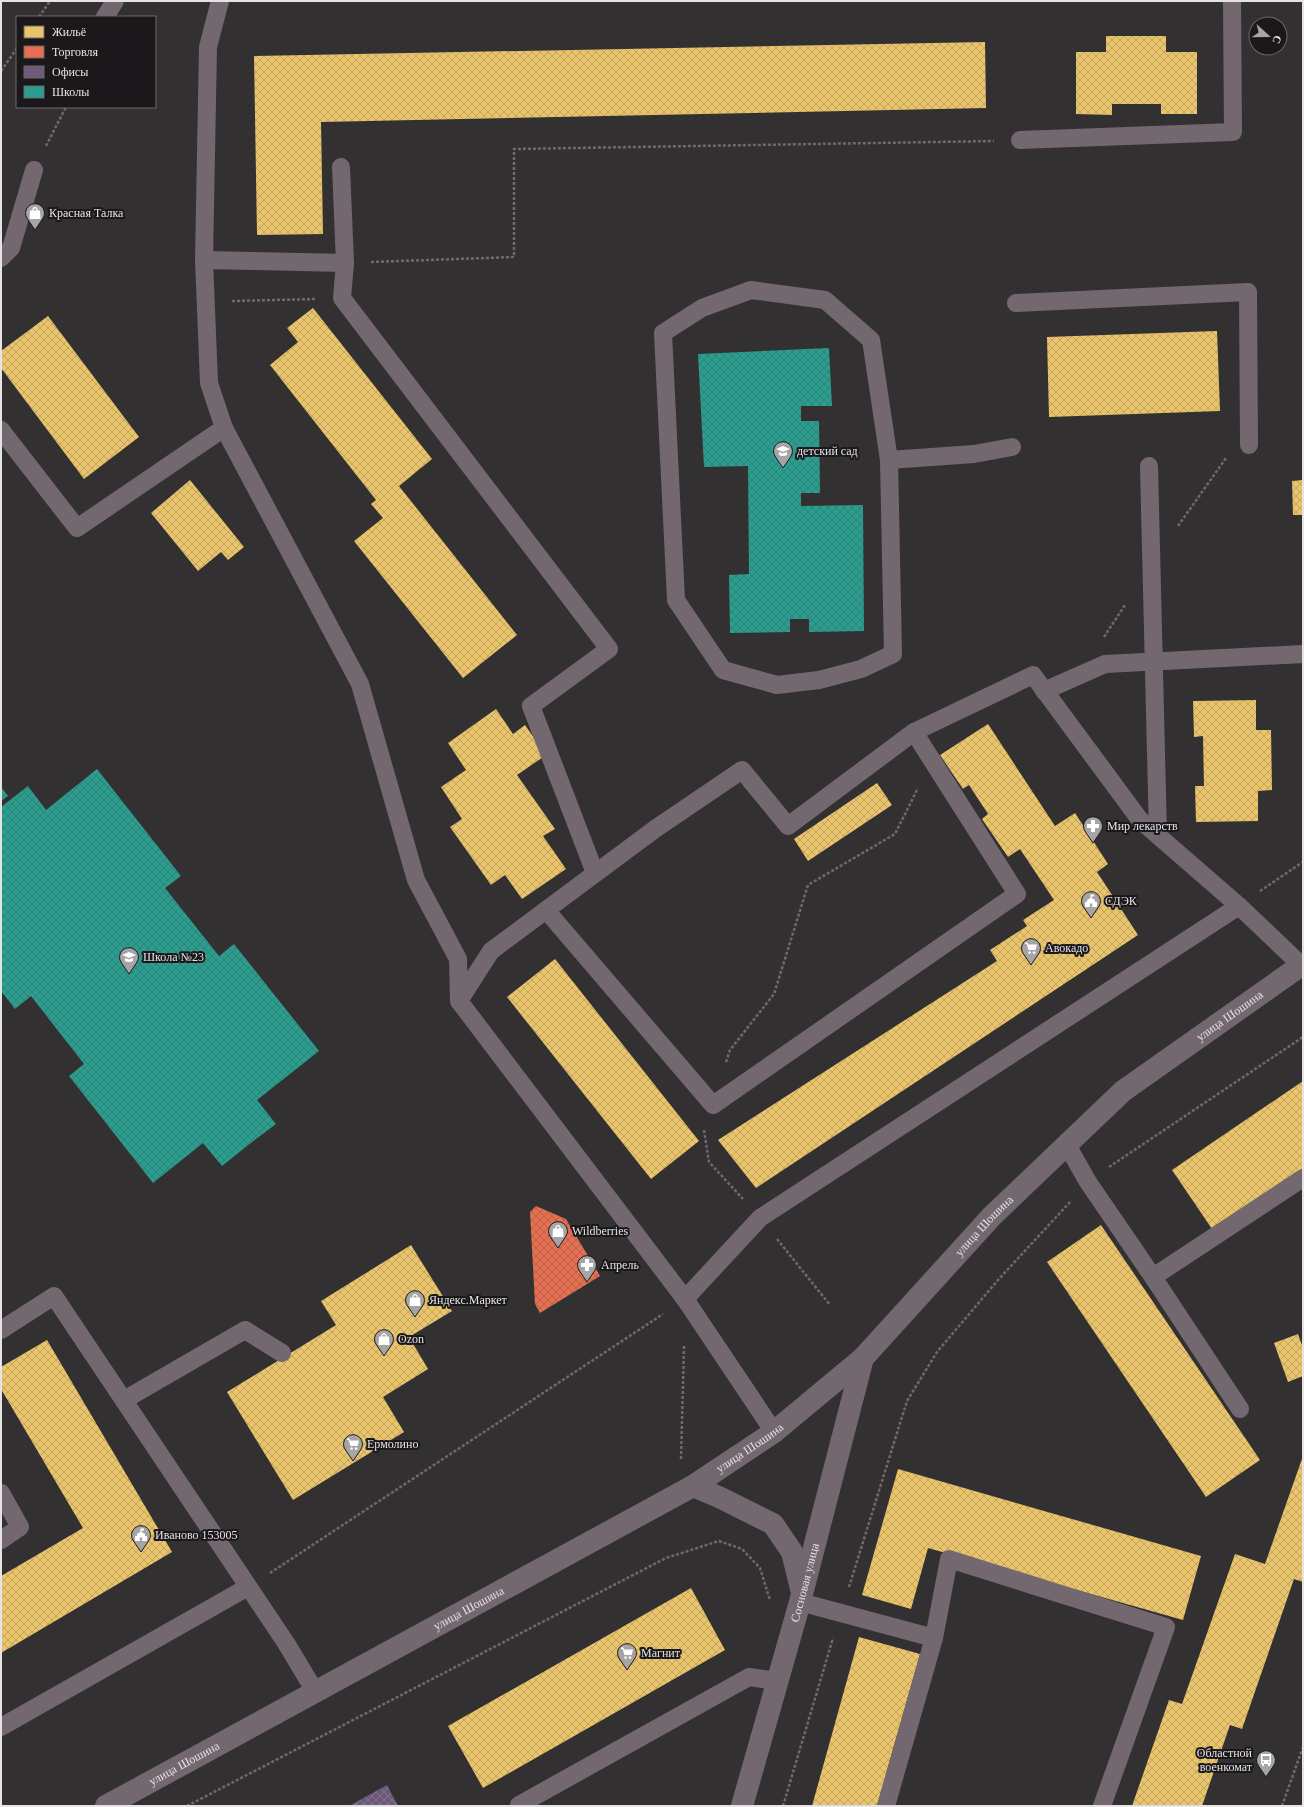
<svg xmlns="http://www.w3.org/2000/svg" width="1304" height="1807" viewBox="0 0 1304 1807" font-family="Georgia,serif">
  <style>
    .homes { fill: url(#homes-cross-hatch) }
    .shops { fill: url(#shops-cross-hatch) }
    .offices { fill: url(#offices-cross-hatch) }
    .schools { fill: url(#schools-cross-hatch) }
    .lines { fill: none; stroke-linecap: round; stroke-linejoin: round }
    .path { stroke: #6f696e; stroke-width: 2.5; stroke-dasharray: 3 2; stroke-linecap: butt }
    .service { stroke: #736870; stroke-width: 18 }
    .minor { stroke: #736870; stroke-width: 22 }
    .tertiary { stroke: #736870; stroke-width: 22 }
    .labels { text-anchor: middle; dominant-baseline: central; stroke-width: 4; stroke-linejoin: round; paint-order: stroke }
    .poi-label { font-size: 12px; fill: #e6e3e5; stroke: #1a181a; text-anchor: start }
    .street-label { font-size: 12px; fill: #e6e3e5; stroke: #1a181a }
  </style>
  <defs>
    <pattern id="homes-cross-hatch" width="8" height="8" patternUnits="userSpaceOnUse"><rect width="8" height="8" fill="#e9c46a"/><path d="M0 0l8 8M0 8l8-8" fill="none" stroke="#c0a461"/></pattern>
    <pattern id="shops-cross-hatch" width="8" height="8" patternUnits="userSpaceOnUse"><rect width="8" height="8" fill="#e76f51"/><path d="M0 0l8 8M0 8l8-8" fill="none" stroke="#b6624d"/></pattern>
    <pattern id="offices-cross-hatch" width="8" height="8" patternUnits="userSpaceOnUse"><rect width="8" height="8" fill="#6d597a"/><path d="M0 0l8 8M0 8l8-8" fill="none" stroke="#82718d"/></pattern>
    <pattern id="schools-cross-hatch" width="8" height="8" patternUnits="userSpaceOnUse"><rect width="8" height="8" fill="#2a9d8f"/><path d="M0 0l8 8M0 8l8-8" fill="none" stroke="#328279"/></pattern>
  </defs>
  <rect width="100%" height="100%" fill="#333032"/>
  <g class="homes">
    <path d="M 1106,36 L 1166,36 L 1166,52 L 1197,52 L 1197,114 L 1161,114 L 1161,104 L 1112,104 L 1112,115 L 1076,114 L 1076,52 L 1106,52 Z"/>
    <path d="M 985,42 L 986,108 L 321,122 L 323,234 L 257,235 L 254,56 Z"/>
    <path d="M 313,308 L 432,459 L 399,486 L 517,635 L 463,678 L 354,541 L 383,518 L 371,504 L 376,500 L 270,365 L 298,342 L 287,328 Z"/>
    <path d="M 48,316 L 139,437 L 84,479 L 1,368 L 1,351 Z"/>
    <path d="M 1217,331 L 1220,411 L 1049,417 L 1047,337 Z"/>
    <path d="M 190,480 L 244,547 L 228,560 L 221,552 L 198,571 L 151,513 Z"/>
    <path d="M 1303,480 L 1303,515 L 1293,515 L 1292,481 Z"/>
    <path d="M 1256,700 L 1256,730 L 1271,730 L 1272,790 L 1258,791 L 1258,821 L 1196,822 L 1195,786 L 1204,786 L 1203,736 L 1194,737 L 1193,701 Z"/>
    <path d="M 496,709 L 513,734 L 525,725 L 546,755 L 517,775 L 555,829 L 543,836 L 566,869 L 522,899 L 505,875 L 491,885 L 450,827 L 462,819 L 441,787 L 466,770 L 448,743 Z"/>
    <path d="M 988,724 L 1055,826 L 1075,813 L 1108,864 L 1097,872 L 1138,935 L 756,1188 L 718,1140 L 997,961 L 990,950 L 1027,926 L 1023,920 L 1054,900 L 1020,849 L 1008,857 L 982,819 L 988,814 L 969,785 L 963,789 L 940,755 Z"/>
    <path d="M 877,783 L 892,805 L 808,861 L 794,839 Z"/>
    <path d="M 555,959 L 699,1141 L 651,1179 L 507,997 Z"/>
    <path d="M 1303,1081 L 1303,1168 L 1212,1229 L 1172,1170 Z"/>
    <path d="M 1101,1225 L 1260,1460 L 1206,1497 L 1047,1262 Z"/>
    <path d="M 411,1245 L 452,1311 L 409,1337 L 428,1369 L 383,1397 L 404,1432 L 293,1500 L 227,1392 L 336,1325 L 321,1301 Z"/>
    <path d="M 1298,1334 L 1303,1348 L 1303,1376 L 1288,1382 L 1274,1343 Z"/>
    <path d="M 47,1340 L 172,1552 L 1,1653 L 1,1576 L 83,1528 L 1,1389 L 1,1367 Z"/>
    <path d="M 1303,1456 L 1303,1582 L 1294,1579 L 1242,1729 L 1230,1725 L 1202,1806 L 1132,1806 L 1169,1700 L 1182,1704 L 1235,1554 L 1265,1564 Z"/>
    <path d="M 898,1469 L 1201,1556 L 1183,1620 L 928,1548 L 911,1609 L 862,1595 Z"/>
    <path d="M 691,1588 L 725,1650 L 483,1788 L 448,1726 Z"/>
    <path d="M 859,1637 L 920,1654 L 877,1806 L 812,1806 Z"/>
  </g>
  <path class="shops" d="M 536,1206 L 566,1219 L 600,1276 L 540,1313 L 535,1304 L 530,1212 Z"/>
  <path class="offices" d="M 387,1785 L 398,1806 L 349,1806 Z"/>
  <g class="schools">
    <path d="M 829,348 L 832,406 L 801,406 L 801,421 L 819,421 L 820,493 L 801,493 L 801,506 L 863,505 L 864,631 L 809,632 L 809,619 L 790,619 L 790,632 L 730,633 L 729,575 L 749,574 L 748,466 L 704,467 L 698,354 Z"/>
    <path d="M 97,769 L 181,876 L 165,888 L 219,956 L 234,944 L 319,1051 L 257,1100 L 276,1124 L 252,1142 L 222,1166 L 203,1143 L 153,1183 L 69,1076 L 84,1064 L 31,996 L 15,1009 L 1,991 L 1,807 L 28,786 L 46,810 Z"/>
    <path d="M 1,787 L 8,796 L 1,801 Z"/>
  </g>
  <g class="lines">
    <g class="path">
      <path d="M 39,17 L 50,1"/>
      <path d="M 1,71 L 17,48"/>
      <path d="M 46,146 L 66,107"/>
      <path d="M 371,262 L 514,257 L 514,149 L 994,141"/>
      <path d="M 232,301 L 317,299"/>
      <path d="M 1178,526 L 1226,458"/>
      <path d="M 1104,637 L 1125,605"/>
      <path d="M 1260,891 L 1303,862"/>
      <path d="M 726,1062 L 730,1050 L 774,994 L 808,885 L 895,834 L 918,788"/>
      <path d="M 704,1130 L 709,1162 L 743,1199"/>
      <path d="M 1109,1167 L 1303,1037"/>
      <path d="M 777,1239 L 830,1305"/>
      <path d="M 681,1459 L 684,1346"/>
      <path d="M 270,1573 L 663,1314"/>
      <path d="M 849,1587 L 907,1401 L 937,1352 L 998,1280 L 1070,1202"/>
      <path d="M 187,1806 L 666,1558 L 719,1541 L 742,1549 L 760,1568 L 770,1600"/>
      <path d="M 783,1806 L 833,1638"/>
      <path d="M 1282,1806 L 1303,1747"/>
    </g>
    <g class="service">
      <path d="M 220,1 L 208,47 L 204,260 L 209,383 L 224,428 L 360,684 L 416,880 L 458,959 L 459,1001 L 685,1299 L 774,1432"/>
      <path d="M 105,17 L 115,1"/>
      <path d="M 1020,140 L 1233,132 L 1232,1"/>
      <path d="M 1,258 L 11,248 L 34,170"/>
      <path d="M 204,260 L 345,263 L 341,167"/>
      <path d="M 345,263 L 342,298 L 609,649 L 531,706 L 595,873"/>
      <path d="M 1016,303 L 1248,292 L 1249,445"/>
      <path d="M 1,430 L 77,528 L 224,428"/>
      <path d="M 889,460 L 893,654 L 861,669 L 819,680 L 777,685 L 723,670 L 676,600 L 663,333 L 702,308 L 751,290 L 825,300 L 871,340 L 889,460 L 974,454 L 1012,447"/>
      <path d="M 1149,466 L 1158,835"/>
      <path d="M 1044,691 L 1105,664 L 1303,654"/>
      <path d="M 546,910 L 713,1105 L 1017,894 L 914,732"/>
      <path d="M 459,1001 L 491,951 L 655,829 L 742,770 L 788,826 L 914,732 L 1033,675 L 1140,820 L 1239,906 L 1301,965"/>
      <path d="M 1067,1145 L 1088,1182 L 1153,1277 L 1240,1409"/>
      <path d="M 1153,1277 L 1303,1178"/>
      <path d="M 685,1299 L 760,1218 L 1239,906"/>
      <path d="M 1,1330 L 54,1296 L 286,1643 L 316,1693"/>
      <path d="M 124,1400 L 245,1330 L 282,1353"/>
      <path d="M 1,1493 L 20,1527 L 1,1540"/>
      <path d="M 800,1602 L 934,1638 L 949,1559 L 1166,1627 L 1102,1806"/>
      <path d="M 1,1727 L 248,1587"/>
      <path d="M 519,1805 L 749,1677 L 778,1681"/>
      <path d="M 886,1806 L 934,1638"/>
    </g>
    <path class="minor" d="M 693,1486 L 721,1498 L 773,1524 L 792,1552 L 802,1593"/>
    <g class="tertiary">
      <path id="s1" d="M 106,1806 L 693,1486 L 774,1432 L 863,1358 L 992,1216 L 1123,1091 L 1303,964"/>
      <path id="s2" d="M 742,1806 L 800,1602 L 863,1358"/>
    </g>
  </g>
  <defs>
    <symbol id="shop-pin" viewBox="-11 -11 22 30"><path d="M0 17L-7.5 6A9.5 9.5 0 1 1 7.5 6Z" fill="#a7a4a6" stroke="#1a181a"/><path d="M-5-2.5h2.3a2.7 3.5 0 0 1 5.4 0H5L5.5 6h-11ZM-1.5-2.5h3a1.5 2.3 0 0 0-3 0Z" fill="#fff"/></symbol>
    <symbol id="school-pin" viewBox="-11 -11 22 30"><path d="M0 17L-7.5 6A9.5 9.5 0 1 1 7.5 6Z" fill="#a7a4a6" stroke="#1a181a"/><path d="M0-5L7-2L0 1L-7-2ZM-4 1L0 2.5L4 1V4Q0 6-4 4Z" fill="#fff"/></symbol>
    <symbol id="pharmacy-pin" viewBox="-11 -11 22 30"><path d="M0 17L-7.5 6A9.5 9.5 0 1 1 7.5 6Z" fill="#a7a4a6" stroke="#1a181a"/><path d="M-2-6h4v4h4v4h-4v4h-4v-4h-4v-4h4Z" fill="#fff"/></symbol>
    <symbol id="civic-pin" viewBox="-11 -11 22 30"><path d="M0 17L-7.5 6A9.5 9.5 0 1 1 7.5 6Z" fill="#a7a4a6" stroke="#1a181a"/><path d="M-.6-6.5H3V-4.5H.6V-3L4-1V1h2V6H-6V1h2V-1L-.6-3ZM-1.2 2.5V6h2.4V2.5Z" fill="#fff"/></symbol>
    <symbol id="supermarket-pin" viewBox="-11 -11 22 30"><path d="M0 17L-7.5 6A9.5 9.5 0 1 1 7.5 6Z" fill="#a7a4a6" stroke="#1a181a"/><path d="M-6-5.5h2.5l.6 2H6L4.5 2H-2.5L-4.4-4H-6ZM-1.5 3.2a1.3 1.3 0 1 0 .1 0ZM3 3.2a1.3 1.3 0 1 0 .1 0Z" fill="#fff"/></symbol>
    <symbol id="bus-pin" viewBox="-11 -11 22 30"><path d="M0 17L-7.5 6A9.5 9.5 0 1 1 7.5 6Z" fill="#a7a4a6" stroke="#1a181a"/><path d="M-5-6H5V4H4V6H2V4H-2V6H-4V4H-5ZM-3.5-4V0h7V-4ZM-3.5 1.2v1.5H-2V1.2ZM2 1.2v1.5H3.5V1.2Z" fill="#fff"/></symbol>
  </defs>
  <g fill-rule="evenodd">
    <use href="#shop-pin" x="24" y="202" width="22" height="30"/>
    <use href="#school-pin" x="772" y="440" width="22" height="30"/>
    <use href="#pharmacy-pin" x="1082" y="815" width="22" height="30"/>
    <use href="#civic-pin" x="1080" y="890" width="22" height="30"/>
    <use href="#supermarket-pin" x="1020" y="937" width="22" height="30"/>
    <use href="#school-pin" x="118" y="946" width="22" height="30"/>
    <use href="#shop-pin" x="547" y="1220" width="22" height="30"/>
    <use href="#pharmacy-pin" x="576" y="1254" width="22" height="30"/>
    <use href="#shop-pin" x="404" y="1289" width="22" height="30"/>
    <use href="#shop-pin" x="373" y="1328" width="22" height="30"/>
    <use href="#supermarket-pin" x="342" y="1433" width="22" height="30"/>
    <use href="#civic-pin" x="130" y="1524" width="22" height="30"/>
    <use href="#supermarket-pin" x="616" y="1642" width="22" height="30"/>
    <use href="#bus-pin" x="1255" y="1749" width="22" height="30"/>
  </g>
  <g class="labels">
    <g class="poi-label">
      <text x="49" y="213">Красная Талка</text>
      <text x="797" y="451">детский сад</text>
      <text x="1107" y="826">Мир лекарств</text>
      <text x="1105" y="901">СДЭК</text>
      <text x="1045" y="948">Авокадо</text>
      <text x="143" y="957">Школа №23</text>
      <text x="572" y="1231">Wildberries</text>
      <text x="601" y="1265">Апрель</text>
      <text x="429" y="1300">Яндекс.Маркет</text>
      <text x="398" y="1339">Ozon</text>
      <text x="367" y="1444">Ермолино</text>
      <text x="155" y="1535">Иваново 153005</text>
      <text x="641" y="1653">Магнит</text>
      <text x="1252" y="1753" text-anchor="end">Областной<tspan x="1252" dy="14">военкомат</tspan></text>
    </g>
    <g class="street-label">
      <text stroke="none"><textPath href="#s1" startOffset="1385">улица Шошина</textPath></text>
      <text stroke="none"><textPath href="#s1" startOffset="1061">улица Шошина</textPath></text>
      <text stroke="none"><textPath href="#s1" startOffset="737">улица Шошина</textPath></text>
      <text stroke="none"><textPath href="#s2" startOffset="232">Сосновая улица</textPath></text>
      <text stroke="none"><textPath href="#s1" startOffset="413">улица Шошина</textPath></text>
      <text stroke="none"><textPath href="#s1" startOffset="89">улица Шошина</textPath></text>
    </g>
  </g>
  <rect width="1304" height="1807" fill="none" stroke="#e6e3e5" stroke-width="4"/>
  <rect x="16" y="16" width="140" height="92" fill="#1a181a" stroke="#6c696b"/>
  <rect x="24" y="26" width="20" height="12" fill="#e9c46a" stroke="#6c696b"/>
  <text x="52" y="36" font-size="12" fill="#e6e3e5">Жильё</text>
  <rect x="24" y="46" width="20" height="12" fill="#e76f51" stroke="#6c696b"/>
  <text x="52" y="56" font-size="12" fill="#e6e3e5">Торговля</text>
  <rect x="24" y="66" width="20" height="12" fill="#6d597a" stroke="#6c696b"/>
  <text x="52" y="76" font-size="12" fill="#e6e3e5">Офисы</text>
  <rect x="24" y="86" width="20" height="12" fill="#2a9d8f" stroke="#6c696b"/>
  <text x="52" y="96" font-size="12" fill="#e6e3e5">Школы</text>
  <g transform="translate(1268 36) rotate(111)"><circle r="19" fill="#1a181a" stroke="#6c696b"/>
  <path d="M0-3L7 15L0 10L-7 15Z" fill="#a7a4a6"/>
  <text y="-6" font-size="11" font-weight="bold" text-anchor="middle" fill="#e6e3e5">С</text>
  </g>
</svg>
